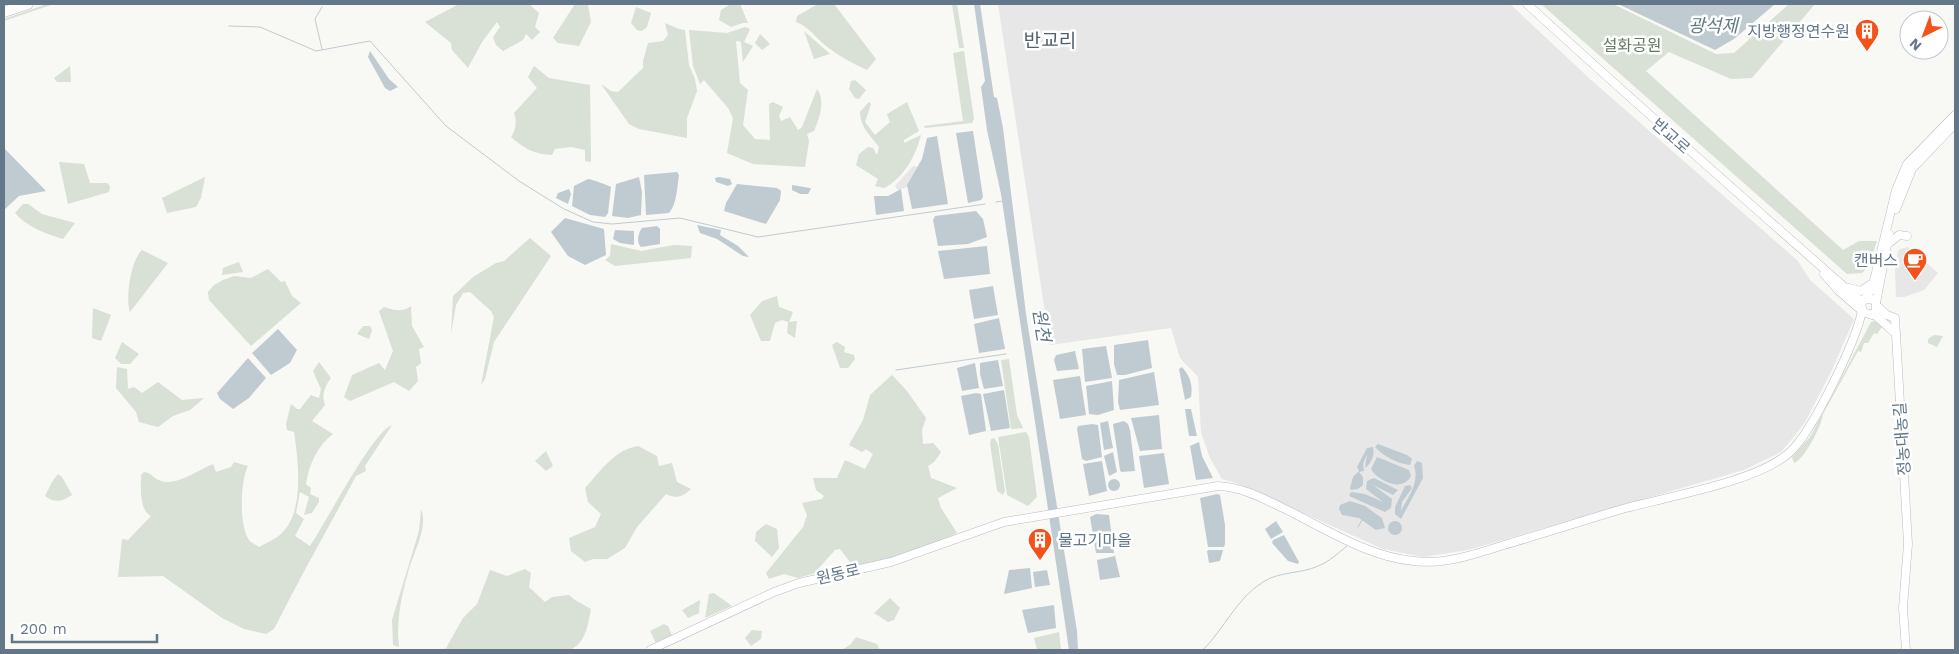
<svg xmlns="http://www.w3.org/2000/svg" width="1959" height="654" viewBox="0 0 1959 654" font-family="'Work Sans','Noto Sans KR',sans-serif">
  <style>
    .built { fill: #e6e7e6 }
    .green { fill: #d9e0d5 }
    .water { fill: #c0cbd1 }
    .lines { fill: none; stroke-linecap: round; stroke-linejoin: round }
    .stream { stroke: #c0cbd1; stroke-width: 1 }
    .secondary-casing { stroke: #b9bec3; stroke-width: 9 }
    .highway-casing { stroke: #b9bdc0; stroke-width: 11 }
    .secondary { stroke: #fff; stroke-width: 8 }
    .highway { stroke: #fff; stroke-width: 10 }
    .labels { text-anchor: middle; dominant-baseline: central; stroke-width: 5; stroke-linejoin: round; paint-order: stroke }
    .poi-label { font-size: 16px; fill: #647789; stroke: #fff; text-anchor: end }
    .park-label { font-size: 16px; fill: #647a60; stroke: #fff }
    .street-label { font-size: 16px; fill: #647789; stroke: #fff }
    .water-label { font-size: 18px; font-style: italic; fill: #607984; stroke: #fff }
    .quarter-label { font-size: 19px; fill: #53606d; stroke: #fff }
  </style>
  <rect width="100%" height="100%" fill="#f8f8f5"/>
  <g class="built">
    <path d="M 998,4 L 1510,4 L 1590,79 L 1798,261 L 1810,280 L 1854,319 L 1832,370 L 1804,424 L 1781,452 L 1744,470 L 1468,550 L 1423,557 L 1383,549 L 1236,483 L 1222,479 L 1210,458 L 1201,432 L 1198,377 L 1180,358 L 1171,328 L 1050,345 Z"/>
    <path d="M 913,166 L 918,167 L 907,187 L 898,190 L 895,186 Z"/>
    <path d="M 1908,247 L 1938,273 L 1924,290 L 1904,297 L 1896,297 L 1895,267 L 1898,252 L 1900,249 Z"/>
  </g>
  <g class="green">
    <path d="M 47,4 L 54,4 L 4,21 L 4,19 Z"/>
    <path d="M 459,4 L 529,4 L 539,13 L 535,27 L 540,32 L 532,40 L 526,34 L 523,40 L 503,51 L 496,45 L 493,37 L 500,27 L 497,22 L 482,42 L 468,68 L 452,50 L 451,43 L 425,22 Z"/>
    <path d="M 575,4 L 588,5 L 591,22 L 579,46 L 558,43 L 553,38 Z"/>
    <path d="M 731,4 L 740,4 L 748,23 L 743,23 L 731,27 L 719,20 L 721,10 Z"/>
    <path d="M 818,4 L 834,4 L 876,59 L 867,70 C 852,63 839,56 826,46 C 816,38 808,26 796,22 L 797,16 Z"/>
    <path d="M 952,4 L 957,4 L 964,48 L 959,48 Z"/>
    <path d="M 1541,4 L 1613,4 L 1716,54 L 1734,53 L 1789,4 L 1815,4 L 1752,78 L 1731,79 L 1669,52 L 1646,71 L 1843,250 L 1859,241 L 1877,241 L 1869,266 L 1862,273 L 1847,274 Z"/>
    <path d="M 636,7 L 651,13 L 647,27 L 642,31 L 637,30 L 631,23 Z"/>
    <path d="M 665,23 L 679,29 L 685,30 L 689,65 L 695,79 L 697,91 L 687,118 L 687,138 L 639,129 L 629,124 L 601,84 L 611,91 L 618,92 L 643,68 L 643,61 L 648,43 L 663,41 L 668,35 Z"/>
    <path d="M 745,27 L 750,29 L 744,42 L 753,46 L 743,62 L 741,42 L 736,41 L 740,83 L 748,90 L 743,125 L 755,139 L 770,140 L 769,104 L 773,102 L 783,107 L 779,116 L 781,121 L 790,117 L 798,130 L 802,127 L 817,89 C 826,101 819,119 814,131 L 807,134 L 809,141 L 805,167 L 753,164 L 727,153 L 733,118 L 728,108 L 704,80 L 700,84 L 693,66 L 689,30 L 727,33 Z"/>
    <path d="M 804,31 L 830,54 L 814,59 Z"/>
    <path d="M 760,34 L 770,44 L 762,50 L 755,43 Z"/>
    <path d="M 964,51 L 974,119 L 972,123 L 925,128 L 924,126 L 963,121 L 953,53 Z"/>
    <path d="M 70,66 L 71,82 L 57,82 L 54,78 Z"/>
    <path d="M 534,66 L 549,78 L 590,85 L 591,162 L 585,161 L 585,150 L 571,147 L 555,149 L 552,155 C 534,154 525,149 511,137 C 516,130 517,121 514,113 L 537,88 L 528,77 Z"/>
    <path d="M 855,80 L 866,90 L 859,99 L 855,98 L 849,89 L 851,81 Z"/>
    <path d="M 869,102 L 871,104 L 865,122 L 875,135 L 890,122 L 887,114 L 907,102 L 919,131 L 904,140 L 904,143 L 921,135 C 916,155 904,178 884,188 L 875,186 L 878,179 L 856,165 L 859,154 L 868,147 L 873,148 L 877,155 L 879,147 C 870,135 860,127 860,112 Z"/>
    <path d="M 59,162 L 84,164 L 90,183 L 107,183 L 110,186 L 109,192 L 68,204 Z"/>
    <path d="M 205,177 L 201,198 L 196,207 L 167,213 L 162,198 Z"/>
    <path d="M 23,204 L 28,204 L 42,214 L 75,223 L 63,239 C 46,234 27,227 15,213 Z"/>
    <path d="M 530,238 L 551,256 L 494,342 L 485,379 L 481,385 L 494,317 L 491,311 L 470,292 L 463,293 L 456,305 L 451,334 L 453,296 L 473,277 L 496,263 L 504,261 Z"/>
    <path d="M 611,244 L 641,251 L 674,245 L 692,246 L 691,258 L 615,266 L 605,260 L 610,256 Z"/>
    <path d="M 142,250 L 168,263 L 130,312 C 125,298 131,260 142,250 Z"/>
    <path d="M 239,262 L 243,272 L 222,275 L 223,268 Z"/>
    <path d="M 268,269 L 281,282 L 285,281 L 292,296 L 301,303 L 251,346 L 209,300 L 208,292 L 214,285 L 223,280 L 234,276 L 251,278 Z"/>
    <path d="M 777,296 L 779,307 L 793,312 L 789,322 L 797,321 L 795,338 L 787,333 L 788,322 L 782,320 L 775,323 L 770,341 L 761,341 L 750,315 L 762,301 Z"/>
    <path d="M 411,306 L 412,326 L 424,347 L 419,349 L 421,363 L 416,367 L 418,381 L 409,391 L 394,382 L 350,401 L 344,397 L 352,375 L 379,363 L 385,370 L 393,351 L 379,311 L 384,307 C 394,310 402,313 411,306 Z"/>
    <path d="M 93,308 L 111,315 L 101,341 L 92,338 Z"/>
    <path d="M 1875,321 L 1882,327 L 1877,334 L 1874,333 L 1868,343 L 1864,343 L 1861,352 L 1858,351 L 1823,414 C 1822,425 1804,460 1794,463 L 1792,457 L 1810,437 L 1871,322 Z"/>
    <path d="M 363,326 L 370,326 L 372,330 L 369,339 L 357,334 Z"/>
    <path d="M 1934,335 L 1943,336 L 1937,347 L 1928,343 L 1928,339 Z"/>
    <path d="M 122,342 L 139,354 L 130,364 L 121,364 L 115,358 Z"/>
    <path d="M 837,342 L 845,347 L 844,352 L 854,355 L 855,359 L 848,368 L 840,368 L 832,345 Z"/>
    <path d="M 1009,359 L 1017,415 L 1023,428 L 1011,429 L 1001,360 Z"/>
    <path d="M 319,362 L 331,378 C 325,386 321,395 325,405 L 312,421 L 333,434 C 317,446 309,465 306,484 L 311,488 L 310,494 L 319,498 L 319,502 L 312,513 L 304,515 L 309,497 L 300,492 L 296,513 L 304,519 L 295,536 L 310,546 C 325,524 374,430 392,425 L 365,466 L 366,471 L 356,476 C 329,527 300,577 274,629 L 266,634 L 244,629 L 222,618 L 163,576 L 118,577 L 122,539 L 128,540 L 151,516 C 139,510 141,488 141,475 L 144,472 C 152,473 154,479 161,481 C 177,486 198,470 213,464 L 216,472 L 231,467 L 234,462 L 248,466 C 240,481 239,526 249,540 C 251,543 256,545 259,547 C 266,543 276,539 282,533 C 305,511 298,459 294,432 L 287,430 L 286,424 L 291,404 L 297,409 L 300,409 L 311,395 L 319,398 L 321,389 L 313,371 Z"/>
    <path d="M 117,367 L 127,369 L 128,389 L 134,387 L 142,393 L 158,382 L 182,400 L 204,398 L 190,410 L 173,416 L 158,427 L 139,422 L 136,412 L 116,388 Z"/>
    <path d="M 892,375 L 907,391 L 926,418 L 922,430 L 923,444 L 933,443 L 941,452 L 934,462 L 928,466 L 931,478 L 957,488 L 938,498 L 941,508 L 957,533 L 922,549 L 893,558 L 853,566 L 840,549 L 835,550 L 818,569 L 819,572 L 798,578 L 784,574 L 769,579 L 766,573 L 803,527 L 807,515 L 802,503 L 822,499 L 824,496 L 816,490 L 813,478 L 837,478 L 845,460 L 865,469 L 873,454 L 866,449 L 862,452 L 849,445 L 863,420 L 870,395 Z"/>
    <path d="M 1026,432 L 1029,437 L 1037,497 L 1028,506 L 1007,495 L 998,437 Z"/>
    <path d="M 994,438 L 998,444 L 1005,491 L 1003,495 L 997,491 L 990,443 L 991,439 Z"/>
    <path d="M 638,446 L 657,456 L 659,466 L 672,463 L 677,482 L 691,489 C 683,497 676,499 666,494 L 637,527 L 625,548 L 607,559 L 593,559 L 585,562 L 571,551 L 569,538 L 595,527 L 601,514 L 588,502 L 585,488 C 601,471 614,450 638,446 Z"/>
    <path d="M 546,451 L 553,466 L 546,471 L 535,461 Z"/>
    <path d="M 58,474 L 62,477 L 72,495 C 63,501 55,504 45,496 L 52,482 Z"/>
    <path d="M 421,509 C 429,527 412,555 408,573 C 401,597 396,622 399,647 L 393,645 L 392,620 L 419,531 Z"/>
    <path d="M 766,524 L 777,529 L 779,548 L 772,557 L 755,541 L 756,532 Z"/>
    <path d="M 525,569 L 531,573 L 529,587 L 545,602 L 552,597 L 569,595 L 575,600 L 591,609 C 588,624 586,643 570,650 L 445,650 L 463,618 L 477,604 L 490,570 L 507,576 Z"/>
    <path d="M 714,593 L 732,606 L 705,618 L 709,594 Z"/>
    <path d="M 890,598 L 900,608 L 894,620 L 888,622 L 874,613 Z"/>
    <path d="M 700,600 L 699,613 L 688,618 L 682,610 Z"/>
    <path d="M 664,624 L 668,626 L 672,635 L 656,643 L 650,631 Z"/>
    <path d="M 752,630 L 762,631 L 761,639 L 751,646 L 745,638 Z"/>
    <path d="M 1059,632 L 1061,650 L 1037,650 L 1034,638 Z"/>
    <path d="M 856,637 L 877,644 L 880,650 L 842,650 L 851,644 Z"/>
  </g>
  <g class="water">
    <path d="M 974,4 L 980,4 L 994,97 L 997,98 L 1003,128 L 1026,314 L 1077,631 L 1078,650 L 1069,650 L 1001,194 L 987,130 L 981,87 L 985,81 Z"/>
    <path d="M 1618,4 L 1775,4 L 1734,39 L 1715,50 Z"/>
    <path d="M 370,51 L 389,79 L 398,87 L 390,91 L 385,88 L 368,57 Z"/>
    <path d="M 973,131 L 983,197 L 981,200 L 968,203 L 956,133 Z"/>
    <path d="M 937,136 L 948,204 L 912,209 L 907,185 L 922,159 L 927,138 Z"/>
    <path d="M 4,148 L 46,191 L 19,196 L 4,210 Z"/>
    <path d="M 677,172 L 679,175 C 677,187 677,204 669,213 L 646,215 L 644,175 Z"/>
    <path d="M 639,177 L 642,192 L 641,215 L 628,218 L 612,216 L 616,184 Z"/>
    <path d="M 719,177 L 730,179 L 732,184 L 728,186 L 716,182 L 715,178 Z"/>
    <path d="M 588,179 C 591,179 607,185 611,187 L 608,213 L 605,217 L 590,215 L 572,206 L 574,186 Z"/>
    <path d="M 737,184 L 777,188 L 781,191 L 780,200 L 766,224 L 724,211 L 726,203 Z"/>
    <path d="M 792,185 L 810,188 L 811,189 L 808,194 L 800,194 L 792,190 Z"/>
    <path d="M 569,189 L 571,194 L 568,204 L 556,198 L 558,193 Z"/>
    <path d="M 901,189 L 904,211 L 876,215 L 874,196 L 888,196 Z"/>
    <path d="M 976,211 L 983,219 L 987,237 L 968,244 L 938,246 L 933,220 L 935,216 Z"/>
    <path d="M 565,218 L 604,229 L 606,255 L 585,265 L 568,256 L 551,232 Z"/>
    <path d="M 697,225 L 721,230 L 720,235 L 738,246 L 749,257 L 743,256 L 717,239 L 700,233 Z"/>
    <path d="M 657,226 L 660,229 L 660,244 L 641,247 C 636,242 638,233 642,228 Z"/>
    <path d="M 615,230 L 634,231 L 634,245 L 620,243 L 613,239 Z"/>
    <path d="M 987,246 L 990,274 L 944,279 L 938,251 Z"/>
    <path d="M 993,286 L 998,315 L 974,319 L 969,290 Z"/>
    <path d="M 999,318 L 1005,349 L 979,353 L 974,324 Z"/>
    <path d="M 278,329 L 297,350 L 290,363 L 271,375 L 252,353 Z"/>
    <path d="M 1148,340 L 1152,368 L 1125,375 L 1117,375 L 1114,364 L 1114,345 Z"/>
    <path d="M 1106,346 L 1112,378 L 1085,382 L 1082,349 Z"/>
    <path d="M 1075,351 L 1079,369 L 1057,371 L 1054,360 L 1056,355 Z"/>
    <path d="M 248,358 L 266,378 L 249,398 L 233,409 L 220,399 L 217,393 Z"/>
    <path d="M 998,360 L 1003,386 L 984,389 L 980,374 L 980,363 Z"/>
    <path d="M 975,363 L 979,388 L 962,391 L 957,368 Z"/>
    <path d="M 1182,367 C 1190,376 1193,385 1191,397 L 1185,400 L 1179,369 Z"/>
    <path d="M 1154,372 L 1159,405 L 1120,410 L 1118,402 L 1119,380 Z"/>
    <path d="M 1080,376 L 1086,415 L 1060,419 L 1053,380 Z"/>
    <path d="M 1112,381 L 1114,410 L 1098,415 L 1089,414 L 1086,386 Z"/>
    <path d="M 1004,390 L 1010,428 L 991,431 L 983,394 Z"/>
    <path d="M 976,393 L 981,394 L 986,431 L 969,435 L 961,396 Z"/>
    <path d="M 1185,409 L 1191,409 L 1197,436 L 1189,436 Z"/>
    <path d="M 1159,415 L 1162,449 L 1140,451 L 1131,418 Z"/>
    <path d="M 1108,421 L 1113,448 L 1104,450 L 1100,423 Z"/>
    <path d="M 1124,421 L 1128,424 L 1130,430 L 1135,471 L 1121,472 L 1120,470 L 1113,424 Z"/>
    <path d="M 1092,424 L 1098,425 L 1102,457 L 1086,461 L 1082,459 L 1077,429 L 1078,426 Z"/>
    <path d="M 1199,442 L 1202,456 L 1213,478 L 1196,480 L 1190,446 Z"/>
    <path d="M 1378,444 L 1407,455 L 1412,459 L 1410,465 C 1398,464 1383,456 1375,447 Z"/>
    <path d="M 1373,447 C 1375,455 1371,464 1365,468 L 1367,454 L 1363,464 L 1364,471 L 1359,472 L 1363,477 L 1363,485 L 1358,489 L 1351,490 L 1350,488 L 1353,477 L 1359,471 L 1357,467 L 1367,448 Z"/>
    <path d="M 1113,452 L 1117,472 L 1109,476 L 1104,456 Z"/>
    <path d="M 1164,453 L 1169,484 L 1144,488 L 1139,456 Z"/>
    <path d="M 1377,457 L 1409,470 L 1411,476 C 1402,493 1378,481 1371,469 Z"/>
    <path d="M 1102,461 L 1107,491 L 1089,496 L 1083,464 Z"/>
    <path d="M 1417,461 L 1422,463 L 1423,478 L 1401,519 L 1395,514 L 1395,507 L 1405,486 L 1410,485 L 1412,488 L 1402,502 L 1401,511 C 1408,497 1420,482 1414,466 Z"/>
    <path d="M 1374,478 L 1398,490 L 1393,495 L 1373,485 L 1392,499 L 1391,508 L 1385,512 L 1349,496 L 1351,492 L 1365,494 L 1383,502 L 1366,489 L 1367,481 Z"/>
    <circle cx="1114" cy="485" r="6"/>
    <path d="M 1217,494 L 1220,495 L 1225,525 L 1225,544 L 1224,547 L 1208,547 L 1200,498 Z"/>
    <path d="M 1350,501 L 1365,506 L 1382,518 L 1385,528 L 1376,530 L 1359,518 L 1342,515 L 1339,509 L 1340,505 Z"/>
    <path d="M 1096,514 L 1109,515 L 1114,553 L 1096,553 L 1090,517 Z"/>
    <path d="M 1276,521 L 1283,532 L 1271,539 L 1265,529 Z"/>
    <circle cx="1395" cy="528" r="7"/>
    <path d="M 1284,535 L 1299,562 L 1298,564 L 1288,561 L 1272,543 L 1273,540 Z"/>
    <path d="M 1209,550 L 1223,550 L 1220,561 L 1209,563 L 1207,551 Z"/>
    <path d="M 1115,556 L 1120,577 L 1100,580 L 1097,560 Z"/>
    <path d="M 1030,568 L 1032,588 L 1004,594 L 1009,570 Z"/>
    <path d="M 1047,570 L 1050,585 L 1035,587 L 1033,572 Z"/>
    <path d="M 1054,605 L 1056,628 L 1028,633 L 1022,610 Z"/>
  </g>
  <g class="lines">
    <g class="stream">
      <path d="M 322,7 L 315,19 L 322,49"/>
      <path d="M 229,26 L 260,27 L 316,51 L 370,41 L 446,126 L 519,181 L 564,209 L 593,222 L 612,224 L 680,218 L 758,237 L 985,204"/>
      <path d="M 996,202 L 1003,201"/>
      <path d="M 896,370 L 1006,354"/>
      <path d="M 1358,527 L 1362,520"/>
      <path d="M 1203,650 C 1224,629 1237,598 1263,582 C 1280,571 1301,574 1318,566 C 1329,562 1338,553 1347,546"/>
    </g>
    <defs>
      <g id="secondary">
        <path d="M 1527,4 C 1636,104 1747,201 1858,299 L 1864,300"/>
        <path d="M 1896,209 L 1912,169 L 1955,124"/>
        <path d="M 1888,244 L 1899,235 L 1907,236"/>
        <path d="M 1824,274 L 1839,291 L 1861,310"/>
        <path d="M 1849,288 L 1861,291 L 1871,284"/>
        <path d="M 1866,299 L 1872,299 L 1876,303 L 1876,311 L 1872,315 L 1863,312 L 1861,304 L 1872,289 L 1896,190 L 1907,164 L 1955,115"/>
        <path d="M 1876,303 L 1889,234"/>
        <path d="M 1877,306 L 1887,315 L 1895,318 L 1896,334 L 1908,544 L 1903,608 L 1906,650"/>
        <path d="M 1874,314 L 1896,334"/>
        <path d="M 650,650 L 774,592 L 799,583 L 891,562 L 1004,522 L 1218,486 C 1242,487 1262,498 1283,508 C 1324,528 1368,557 1414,561 C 1445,565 1475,554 1504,545 C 1545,533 1585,520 1626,508 C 1670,496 1756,482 1789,453 C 1812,433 1856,341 1862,311"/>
      </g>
      <path id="highway" d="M 4,12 L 28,4"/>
    </defs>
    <use href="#secondary" class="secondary-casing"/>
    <use href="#highway" class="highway-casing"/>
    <use href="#secondary" class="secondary"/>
    <use href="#highway" class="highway"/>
  </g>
  <defs>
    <symbol id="building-pin" viewBox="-11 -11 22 30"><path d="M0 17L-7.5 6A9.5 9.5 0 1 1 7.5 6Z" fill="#f3531a" stroke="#fff"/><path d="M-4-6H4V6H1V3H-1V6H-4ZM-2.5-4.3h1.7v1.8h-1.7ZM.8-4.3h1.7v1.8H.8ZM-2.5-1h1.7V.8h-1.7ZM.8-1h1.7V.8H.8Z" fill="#fff"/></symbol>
    <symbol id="cafe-pin" viewBox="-11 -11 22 30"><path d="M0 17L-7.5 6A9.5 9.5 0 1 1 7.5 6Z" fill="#f3531a" stroke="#fff"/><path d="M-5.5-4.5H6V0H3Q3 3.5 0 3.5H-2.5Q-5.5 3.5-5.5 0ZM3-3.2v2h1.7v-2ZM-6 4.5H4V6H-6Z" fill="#fff"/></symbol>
  </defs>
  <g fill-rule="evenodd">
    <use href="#building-pin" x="1853" y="17" width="28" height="38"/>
    <use href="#cafe-pin" x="1901" y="246" width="28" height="38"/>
    <use href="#building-pin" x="1026" y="526" width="28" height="38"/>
  </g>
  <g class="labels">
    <g class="poi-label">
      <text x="1850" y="31">지방행정연수원</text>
      <text x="1898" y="260">캔버스</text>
      <text x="1058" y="540" text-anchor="start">물고기마을</text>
    </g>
    <g class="park-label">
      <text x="1632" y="45">설화공원</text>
    </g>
    <g class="street-label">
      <text transform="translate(1671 136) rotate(41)">반교로</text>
      <text transform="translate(1902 439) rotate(-94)">정농대농길</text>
      <text transform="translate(838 574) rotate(-13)">원동로</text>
    </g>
    <g class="water-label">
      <text x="1713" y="25">광석제</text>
      <text transform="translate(1042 325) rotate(81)">원천</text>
    </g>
    <g class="quarter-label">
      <text x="1050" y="40">반교리</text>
    </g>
  </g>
  <rect width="1959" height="654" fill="none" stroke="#647789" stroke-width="10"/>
  <g transform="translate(1924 35) rotate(222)"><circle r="24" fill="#ffffff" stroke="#c1c9d0"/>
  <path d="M0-4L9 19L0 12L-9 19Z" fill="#f3531a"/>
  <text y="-8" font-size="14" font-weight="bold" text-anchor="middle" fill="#647789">N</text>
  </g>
  <path d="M12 634v8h145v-8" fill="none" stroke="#647789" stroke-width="2.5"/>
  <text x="20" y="634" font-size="15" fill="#647789" stroke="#ffffff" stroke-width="4" paint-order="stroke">200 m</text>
</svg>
